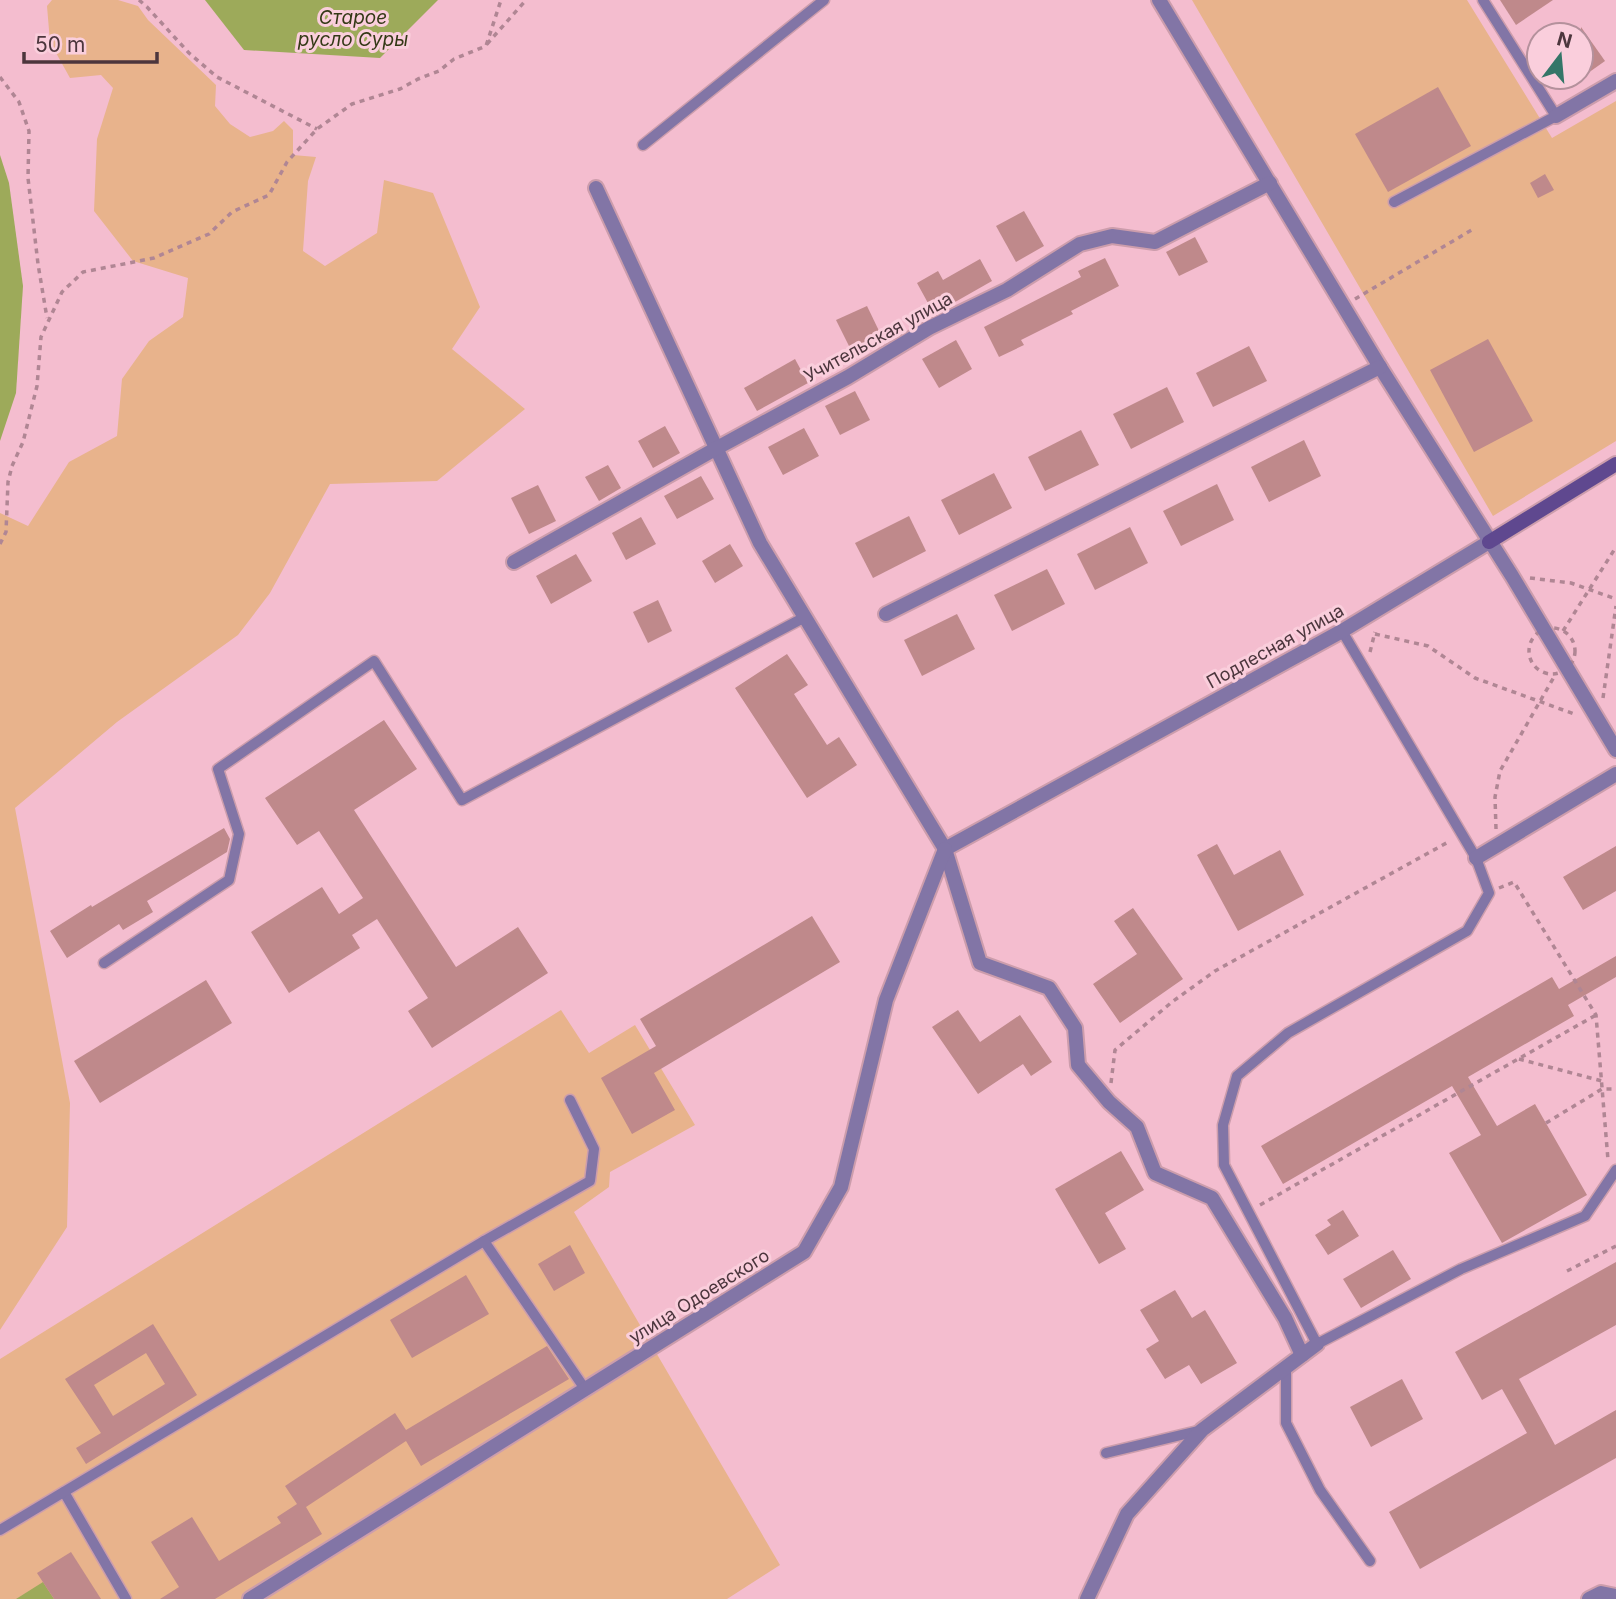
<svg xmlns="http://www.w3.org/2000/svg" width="1616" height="1599" viewBox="0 0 1616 1599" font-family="Inter,sans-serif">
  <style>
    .green { fill: #e8b38c }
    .water { fill: #9daa5a }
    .building { fill: #bf898b; fill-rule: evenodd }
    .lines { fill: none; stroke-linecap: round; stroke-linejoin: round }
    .lane-casing { stroke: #cc9dac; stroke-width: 13 }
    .street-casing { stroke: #cc9dac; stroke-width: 18 }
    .secondary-casing { stroke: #cc9dac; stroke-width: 18 }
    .path { stroke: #b08694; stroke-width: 3.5; stroke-dasharray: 5 5; stroke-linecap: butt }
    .lane { stroke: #8275a6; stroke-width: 10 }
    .street { stroke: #8275a6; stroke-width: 14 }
    .secondary { stroke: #5f488f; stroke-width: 14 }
    .labels { text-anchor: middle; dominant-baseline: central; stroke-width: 6; stroke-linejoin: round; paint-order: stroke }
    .street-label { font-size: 18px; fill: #4c363d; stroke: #facedc }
    .water-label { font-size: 19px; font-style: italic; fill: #343916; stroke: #facedc }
  </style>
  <rect width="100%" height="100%" fill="#f4bdcf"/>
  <g class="green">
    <path d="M 52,0 L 118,0 L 138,6 L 148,20 L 216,85 L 215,106 L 230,124 L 250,137 L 273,131 L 284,121 L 293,130 L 293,155 L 316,157 L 308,181 L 303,251 L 325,266 L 377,233 L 384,180 L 433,193 L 480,307 L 452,349 L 525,409 L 437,481 L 330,484 L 270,593 L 238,635 L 117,722 L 15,808 L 70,1103 L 67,1227 L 0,1330 L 0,513 L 28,526 L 69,462 L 117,436 L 122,379 L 149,341 L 183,317 L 188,278 L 133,261 L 94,211 L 97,139 L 113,88 L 101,75 L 70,78 L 50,42 L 47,6 Z"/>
    <path d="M 1192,0 L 1467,0 L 1552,138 L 1616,101 L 1616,441 L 1493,516 Z"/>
    <path d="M 561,1010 L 589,1053 L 635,1025 L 695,1125 L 610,1172 L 609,1187 L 574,1212 L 780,1565 L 727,1599 L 0,1599 L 0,1359 Z"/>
  </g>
  <g class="water">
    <path d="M 205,0 L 438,0 L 380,58 L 244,50 Z"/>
    <path d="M 0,155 L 9,183 L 23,286 L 16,393 L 0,441 Z"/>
    <path d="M 43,1582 L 54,1599 L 16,1599 Z"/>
  </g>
  <g class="building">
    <path d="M 1500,0 L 1553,0 L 1516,25 Z"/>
    <path d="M 1581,27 L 1605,61 L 1581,78 Z"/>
    <path d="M 1438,87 L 1471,146 L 1388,192 L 1355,134 Z"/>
    <path d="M 1545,174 L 1554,190 L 1538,198 L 1530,183 Z"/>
    <path d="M 1024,211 L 1044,246 L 1016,262 L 996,226 Z"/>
    <path d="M 1195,237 L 1208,262 L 1179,276 L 1166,252 Z"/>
    <path d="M 1105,258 L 1119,286 L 1071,311 L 1073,314 L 1021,340 L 1024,345 L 999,357 L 984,327 L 1081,277 L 1078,271 Z"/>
    <path d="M 980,259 L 992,281 L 934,314 L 917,283 L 938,271 L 943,280 Z"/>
    <path d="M 867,306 L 881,335 L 851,350 L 836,320 Z"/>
    <path d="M 1488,339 L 1533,421 L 1474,452 L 1430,370 Z"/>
    <path d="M 956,340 L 972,369 L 939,388 L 922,359 Z"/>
    <path d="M 1249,346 L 1267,381 L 1213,407 L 1196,373 Z"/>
    <path d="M 795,359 L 808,383 L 757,411 L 744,388 Z"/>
    <path d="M 1167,387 L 1184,422 L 1131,449 L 1113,414 Z"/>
    <path d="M 855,391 L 870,420 L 840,435 L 825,406 Z"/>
    <path d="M 665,426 L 680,453 L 653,468 L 638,441 Z"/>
    <path d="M 804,428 L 819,456 L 783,475 L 768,447 Z"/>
    <path d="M 1081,430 L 1099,465 L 1045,491 L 1028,457 Z"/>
    <path d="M 1304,440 L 1321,476 L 1269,502 L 1251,467 Z"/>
    <path d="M 608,465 L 621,488 L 599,501 L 585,477 Z"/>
    <path d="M 994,473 L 1012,508 L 959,535 L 941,500 Z"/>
    <path d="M 701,476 L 714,499 L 677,519 L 664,496 Z"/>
    <path d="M 1217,484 L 1234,520 L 1181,546 L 1163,511 Z"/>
    <path d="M 538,485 L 556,521 L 529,534 L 511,498 Z"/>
    <path d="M 909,516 L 926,551 L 873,578 L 855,543 Z"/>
    <path d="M 641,517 L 656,544 L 626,560 L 612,533 Z"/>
    <path d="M 1130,527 L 1148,563 L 1095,590 L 1077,554 Z"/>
    <path d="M 730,544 L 743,566 L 715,583 L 702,561 Z"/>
    <path d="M 576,554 L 592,581 L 551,604 L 536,576 Z"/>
    <path d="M 1047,569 L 1065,604 L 1012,631 L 994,595 Z"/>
    <path d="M 658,600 L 672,631 L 648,643 L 633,612 Z"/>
    <path d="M 957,614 L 975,649 L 922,676 L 904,640 Z"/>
    <path d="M 787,654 L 808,685 L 794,694 L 827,745 L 839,737 L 857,765 L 807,798 L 735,688 Z"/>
    <path d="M 384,720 L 417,769 L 354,810 L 456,967 L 518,927 L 548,973 L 432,1048 L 408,1011 L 428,998 L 377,919 L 352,935 L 360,948 L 289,993 L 251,932 L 322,887 L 339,914 L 363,898 L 319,831 L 297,845 L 265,798 Z"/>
    <path d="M 224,828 L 230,839 L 227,852 L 147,901 L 153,912 L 123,930 L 119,924 L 67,958 L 50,931 L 91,905 L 92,907 Z"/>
    <path d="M 1217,844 L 1234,875 L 1280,850 L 1304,895 L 1238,931 L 1197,855 Z"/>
    <path d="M 1616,846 L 1616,891 L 1583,910 L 1563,877 Z"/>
    <path d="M 1133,908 L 1183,979 L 1120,1023 L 1093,984 L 1137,954 L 1114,921 Z"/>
    <path d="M 812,916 L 840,962 L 654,1073 L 675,1110 L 632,1134 L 601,1078 L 656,1046 L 640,1019 Z"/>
    <path d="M 1616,956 L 1616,977 L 1568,1005 L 1574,1016 L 1468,1077 L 1497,1126 L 1535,1104 L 1587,1195 L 1502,1243 L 1449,1153 L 1481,1135 L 1452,1086 L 1283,1184 L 1261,1146 L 1552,977 L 1559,989 Z"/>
    <path d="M 206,980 L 232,1023 L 100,1103 L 74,1061 Z"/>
    <path d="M 958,1010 L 980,1042 L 1020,1015 L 1052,1062 L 1031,1076 L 1023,1064 L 978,1094 L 932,1027 Z"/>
    <path d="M 1121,1151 L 1144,1190 L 1105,1213 L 1126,1249 L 1099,1264 L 1055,1189 Z"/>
    <path d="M 1343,1210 L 1359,1236 L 1328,1255 L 1315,1235 L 1331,1225 L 1327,1220 Z"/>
    <path d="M 570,1245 L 585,1273 L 554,1291 L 538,1264 Z"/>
    <path d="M 1393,1250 L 1411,1279 L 1361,1308 L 1343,1279 Z"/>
    <path d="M 1616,1262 L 1616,1325 L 1519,1379 L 1555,1445 L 1616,1410 L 1616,1458 L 1420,1569 L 1389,1512 L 1527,1433 L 1502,1389 L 1482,1400 L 1455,1352 Z"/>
    <path d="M 466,1275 L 489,1314 L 412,1358 L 390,1320 Z"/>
    <path d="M 1175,1290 L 1192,1318 L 1205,1310 L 1237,1363 L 1201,1384 L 1189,1365 L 1165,1379 L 1146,1349 L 1159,1341 L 1140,1310 Z"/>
    <path d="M 153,1324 L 197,1395 L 86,1464 L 76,1448 L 101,1433 L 65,1379 ZM 146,1353 L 165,1384 L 113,1416 L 94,1385 Z"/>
    <path d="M 547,1346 L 569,1379 L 421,1466 L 406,1441 L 306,1507 L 322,1534 L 215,1599 L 160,1599 L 179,1587 L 151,1542 L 192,1517 L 219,1561 L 281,1523 L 277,1517 L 297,1504 L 285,1486 L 395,1413 L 406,1430 Z"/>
    <path d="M 1402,1379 L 1423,1419 L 1371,1447 L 1350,1407 Z"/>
    <path d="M 71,1552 L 101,1599 L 54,1599 L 37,1573 Z"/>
  </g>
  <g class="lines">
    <defs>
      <g id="lane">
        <path d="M 643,145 L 824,0"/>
        <path d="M 1394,202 L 1556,116 L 1483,0"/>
        <path d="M 1342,631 L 1476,858 L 1489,893 L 1467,931 L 1288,1033 L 1237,1076 L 1223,1125 L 1224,1165 L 1317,1344 L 1461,1269 L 1585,1216 L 1616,1170"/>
        <path d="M 104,963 L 229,880 L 239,834 L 218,769 L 374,661 L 462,800 L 805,617"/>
        <path d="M 484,1241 L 590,1181 L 594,1149 L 570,1100"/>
        <path d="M 1286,1367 L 1286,1423 L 1320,1490 L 1370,1561"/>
        <path d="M 1106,1453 L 1202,1430"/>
        <path d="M 64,1492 L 126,1599"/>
        <path d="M 0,1530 L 484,1241 L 585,1389"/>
      </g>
      <g id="street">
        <path d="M 1159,0 L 1380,367 L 1512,576 L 1616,750"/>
        <path d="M 1556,116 L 1616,81"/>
        <path d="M 596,188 L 760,543 L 945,849 L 980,963 L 1049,988 L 1075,1028 L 1078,1065 L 1109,1102 L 1137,1127 L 1155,1173 L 1212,1198 L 1285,1318 L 1302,1355"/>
        <path d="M 514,562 L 717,448 L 848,377 L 929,328 L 1007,290 L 1080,244 L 1112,236 L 1155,242 L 1270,183"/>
        <path d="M 886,614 L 1380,367"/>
        <path d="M 945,849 L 1342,631 L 1489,542"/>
        <path d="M 1476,858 L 1616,774"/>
        <path d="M 250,1599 L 804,1252 L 841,1187 L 886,1000 L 945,849"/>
        <path d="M 1087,1599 L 1127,1514 L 1202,1430 L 1317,1344"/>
        <path d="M 1589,1599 L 1601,1593 L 1615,1596"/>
      </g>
      <path id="secondary" d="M 1489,542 L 1616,464"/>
    </defs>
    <use href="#lane" class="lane-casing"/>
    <use href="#street" class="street-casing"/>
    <use href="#secondary" class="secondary-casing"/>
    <g class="path">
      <path d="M 139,0 L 147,7 L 189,53 L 217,77 L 317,129"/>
      <path d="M 487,44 L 526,0"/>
      <path d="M 0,77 L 19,102 L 29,131 L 28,178 L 38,264 L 47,318"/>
      <path d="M 1355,299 L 1475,228"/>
      <path d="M 0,544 L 6,532 L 8,482 L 12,466 L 23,442 L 37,386 L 41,337 L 62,292 L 83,272 L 154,258 L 209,234 L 232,212 L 269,195 L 287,162 L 317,129 L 352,104 L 400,89 L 418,79 L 439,71 L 454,59 L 486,46 L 501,0"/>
      <path d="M 1530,578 L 1571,583 L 1616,599"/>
      <circle cx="1552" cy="651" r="23"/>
      <path d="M 1563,631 L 1616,547"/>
      <path d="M 1375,634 L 1428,646 L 1475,678 L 1577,715"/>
      <path d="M 1370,652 L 1375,632"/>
      <path d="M 1603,698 L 1616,606"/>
      <path d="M 1496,829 L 1495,797 L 1500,771 L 1554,677"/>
      <path d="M 1499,888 L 1514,882 L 1596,1015 L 1608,1160"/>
      <path d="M 1519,1059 L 1602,1081"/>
      <path d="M 1111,1083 L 1115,1050 L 1172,1002 L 1215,971 L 1450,841"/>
      <path d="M 1546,1123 L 1602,1089 L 1616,1089"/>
      <path d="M 1260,1205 L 1596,1015"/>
      <path d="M 1567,1271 L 1616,1246"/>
    </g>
    <use href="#lane" class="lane"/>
    <use href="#street" class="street"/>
    <use href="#secondary" class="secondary"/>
  </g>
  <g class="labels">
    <g class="street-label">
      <text transform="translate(878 337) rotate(-29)">Учительская улица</text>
      <text transform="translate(1275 646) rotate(-29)">Подлесная улица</text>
      <text transform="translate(699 1296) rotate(-32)">улица Одоевского</text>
    </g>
    <g class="water-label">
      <text x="353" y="17">Старое<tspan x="353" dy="22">русло Суры</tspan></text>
    </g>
  </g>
  <g transform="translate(1560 56) rotate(16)"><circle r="33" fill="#facedc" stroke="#b4919c" stroke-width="2"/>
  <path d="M0-5L12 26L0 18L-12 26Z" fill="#347668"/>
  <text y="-10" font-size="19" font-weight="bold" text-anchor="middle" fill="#4c363d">N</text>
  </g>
  <path d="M24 52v10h133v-10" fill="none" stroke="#4c363d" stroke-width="3.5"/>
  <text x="35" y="52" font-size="21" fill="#4c363d" stroke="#facedc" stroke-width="5" paint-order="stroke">50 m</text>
</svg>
